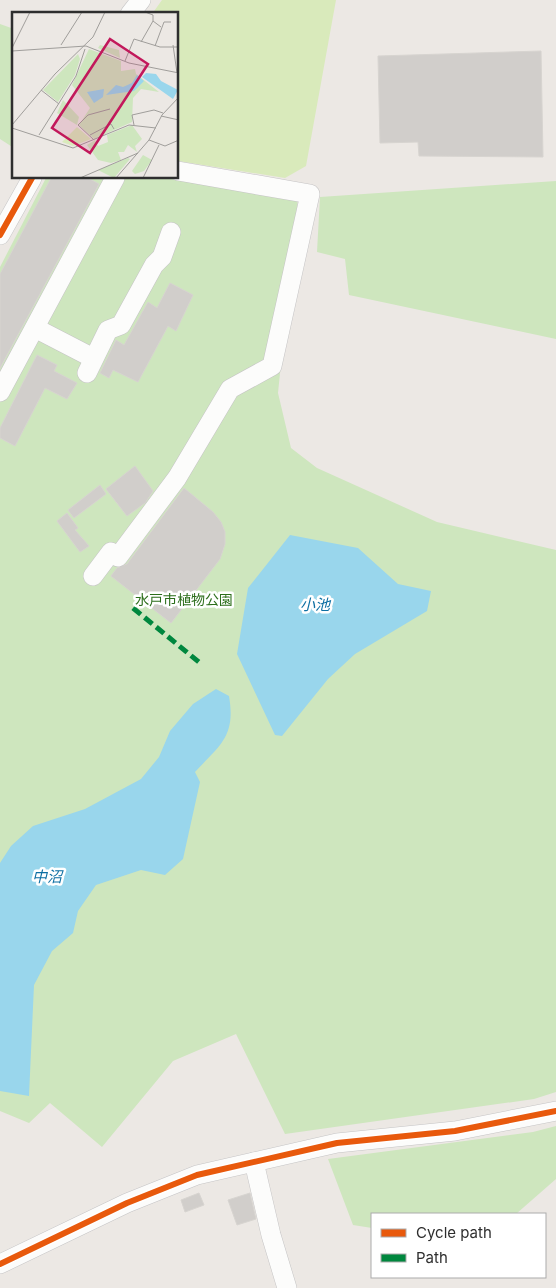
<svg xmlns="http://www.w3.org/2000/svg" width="556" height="1288" viewBox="0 0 556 1288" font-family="Inter,'Noto Sans JP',sans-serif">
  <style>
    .green { fill: #cee6be }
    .pitch { fill: #d9eabb }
    .water { fill: #99d6ec }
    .building { fill: #d1cecb; stroke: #d7d4d0 }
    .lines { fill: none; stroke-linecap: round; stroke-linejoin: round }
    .minor-casing { stroke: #c5c4c5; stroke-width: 20 }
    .minor { stroke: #fcfcfb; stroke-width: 19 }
    .quiet { stroke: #00873e; stroke-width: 5; stroke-dasharray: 10 5; stroke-linecap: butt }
    .cycleway-casing { stroke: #fff; stroke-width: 9 }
    .cycleway { stroke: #e8590c; stroke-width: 6 }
    .labels { text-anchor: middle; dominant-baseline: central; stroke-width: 5; stroke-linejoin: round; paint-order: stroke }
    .park-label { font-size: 14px; fill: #2c6e1b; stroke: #fff }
    .water-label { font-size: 15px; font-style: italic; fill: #0d6fa3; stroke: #fff }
    .inset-road { fill: none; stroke: #a09e9b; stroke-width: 1 }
    .view { fill: #c2185b; fill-opacity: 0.15; stroke: #c2185b; stroke-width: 2.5 }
    .inset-edge { fill: none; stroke: #2e2e2e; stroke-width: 2.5 }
  </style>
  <rect width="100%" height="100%" fill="#ece8e4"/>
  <g class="green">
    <path d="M 0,24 L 14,29 L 14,148 L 0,139 Z"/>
    <path d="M 46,178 L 164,178 L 298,198 L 278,393 L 291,448 L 317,468 L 437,522 L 556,550 L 556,1092 L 534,1099 L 285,1134 L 236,1034 L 173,1061 L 102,1147 L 50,1103 L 29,1123 L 0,1111 L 0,267 Z"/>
    <path d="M 556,181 L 556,339 L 349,295 L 345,259 L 317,252 L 320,197 Z"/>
    <path d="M 556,1126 L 556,1179 L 516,1214 L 372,1214 L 372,1228 L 353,1225 L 328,1159 L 533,1132 Z"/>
  </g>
  <path class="pitch" d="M 162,0 L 336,0 L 306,166 L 285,178 L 178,161 L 178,14 L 152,14 Z"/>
  <g class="water">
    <path d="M 290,535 L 358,548 L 398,584 L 431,591 L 427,611 L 355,654 L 328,679 L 282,736 L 275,735 L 237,654 L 248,588 Z"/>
    <path d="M 216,689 L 229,696 C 236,737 220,745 195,772 L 200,782 L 183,859 L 165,875 L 141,870 L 96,885 L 78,911 L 73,933 L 52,951 L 34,985 L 29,1096 L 0,1091 L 0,863 L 11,846 L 33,826 L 85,809 L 141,779 L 159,757 L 170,731 L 193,704 Z"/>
  </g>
  <g class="building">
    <path d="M 541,51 L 543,157 L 419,156 L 418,142 L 380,143 L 378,56 Z"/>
    <path d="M 51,178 L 88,178 L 99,184 L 0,368 L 0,274 Z"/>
    <path d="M 170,283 L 193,295 L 176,331 L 168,326 L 138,382 L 113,370 L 109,378 L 100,373 L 116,340 L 124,345 L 148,302 L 157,308 Z"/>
    <path d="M 37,355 L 57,365 L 54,371 L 77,383 L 67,399 L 45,388 L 15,446 L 0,438 L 0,428 Z"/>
    <path d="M 135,466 L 153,491 L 145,503 L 127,516 L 106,489 Z"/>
    <path d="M 100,485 L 106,494 L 74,518 L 68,510 Z"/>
    <path d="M 184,488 L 213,512 L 221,522 L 225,532 L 225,544 L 220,559 L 171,623 L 111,576 L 117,568 L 127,564 Z"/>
    <path d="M 67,513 L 78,528 L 75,530 L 89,546 L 80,552 L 57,521 Z"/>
    <path d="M 199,1193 L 204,1205 L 185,1212 L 181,1200 Z"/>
    <path d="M 250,1193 L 256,1219 L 237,1225 L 228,1200 Z"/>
  </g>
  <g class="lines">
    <defs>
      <g id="minor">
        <path d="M 130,14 L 141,0"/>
        <path d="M 0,235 L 32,178"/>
        <path d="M 35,328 L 93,358"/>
        <path d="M 87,373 L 108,330 L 121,325 L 154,265 L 162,257 L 171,232"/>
        <path d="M 0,392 L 115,178"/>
        <path d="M 93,576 L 111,552 L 118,557 L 177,478 L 230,389 L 272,366 L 310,194 L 178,171"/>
        <path d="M 254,1162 L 271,1235 L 287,1288"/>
        <path d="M 0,1264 L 127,1203 L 197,1175 L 337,1143 L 455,1131 L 556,1111"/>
      </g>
    </defs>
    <use href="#minor" class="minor-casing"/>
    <use href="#minor" class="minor"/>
    <path class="quiet" d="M 133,608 L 200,663"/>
    <defs>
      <g id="cycleway">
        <path d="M 0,235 L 32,178"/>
        <path d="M 0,1264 L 127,1203 L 197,1175 L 337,1143 L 455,1131 L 556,1111"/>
      </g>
    </defs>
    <use href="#cycleway" class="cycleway-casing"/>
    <use href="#cycleway" class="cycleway"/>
  </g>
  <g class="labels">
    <g class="park-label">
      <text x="184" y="599">水戸市植物公園</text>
    </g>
    <g class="water-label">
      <text x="315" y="604">小池</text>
      <text x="47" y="876">中沼</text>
    </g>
  </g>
  <g transform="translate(12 12)">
    <rect width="166" height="166" fill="#ece8e4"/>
    <path d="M 88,33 L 107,38 L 108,46 L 86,36 ZM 77,37 L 109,49 L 109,59 L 123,57 L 124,62 L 147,80 L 129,77 L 121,86 L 120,110 L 82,127 L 67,113 L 78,96 L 60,73 ZM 66,42 L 68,47 L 63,63 L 46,90 L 31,78 ZM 51,88 L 67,105 L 65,113 L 45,101 ZM 120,113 L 130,127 L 123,134 L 125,140 L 116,133 L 112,140 L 106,140 L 109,148 L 99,151 L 86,148 L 75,133 L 83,128 L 86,134 L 96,130 L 95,123 ZM 131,143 L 140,148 L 132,159 L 123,162 L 120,159 ZM 116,146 L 118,147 L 102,166 L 86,158 Z" fill="#cee6be"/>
    <path d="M 65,115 L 79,127 L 61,134 L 50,130 Z" fill="#d9eabb"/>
    <path d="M 134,61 L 144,62 L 149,69 L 166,78 L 161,87 L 130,65 ZM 125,63 L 132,69 L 122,79 L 94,83 L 104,73 L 111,75 L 120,71 ZM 92,77 L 91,85 L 82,91 L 75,80 Z" fill="#99d6ec"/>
    <path class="inset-road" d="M 133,0 L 141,3 L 141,9 L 149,15M 129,30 L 141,9M 49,33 L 70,0M 161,33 L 165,61M 143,34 L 152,10 L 159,10M 0,36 L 18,0M 0,39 L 74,34 L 117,51 L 167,61M 113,49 L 122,27 L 148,35 L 167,35M 29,78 L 47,92M 149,104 L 167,108M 0,113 L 43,62 L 81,25 L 93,0M 122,113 L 120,103 L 142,98 L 151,101M 0,116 L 61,136 L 117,113 L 144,116M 27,123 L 64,64 L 73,37M 78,123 L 99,112 L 102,117M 82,128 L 66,113 L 76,103 L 98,97M 137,128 L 153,134 L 167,128M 68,166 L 126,141M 104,166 L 137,128 L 150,103 L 167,85M 131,166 L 147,133"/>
    <path class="view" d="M 98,27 L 136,52 L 78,141 L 40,116 Z"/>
    <rect width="166" height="166" class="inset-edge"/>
  </g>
  <rect x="371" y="1213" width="175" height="65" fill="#ffffff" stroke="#ababab"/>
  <rect x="381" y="1229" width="25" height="8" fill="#e8590c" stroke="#ababab"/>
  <text x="416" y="1238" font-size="15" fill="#2e2e2e">Cycle path</text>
  <rect x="381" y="1254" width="25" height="8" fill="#00873e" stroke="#ababab"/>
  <text x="416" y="1263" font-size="15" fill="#2e2e2e">Path</text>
</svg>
